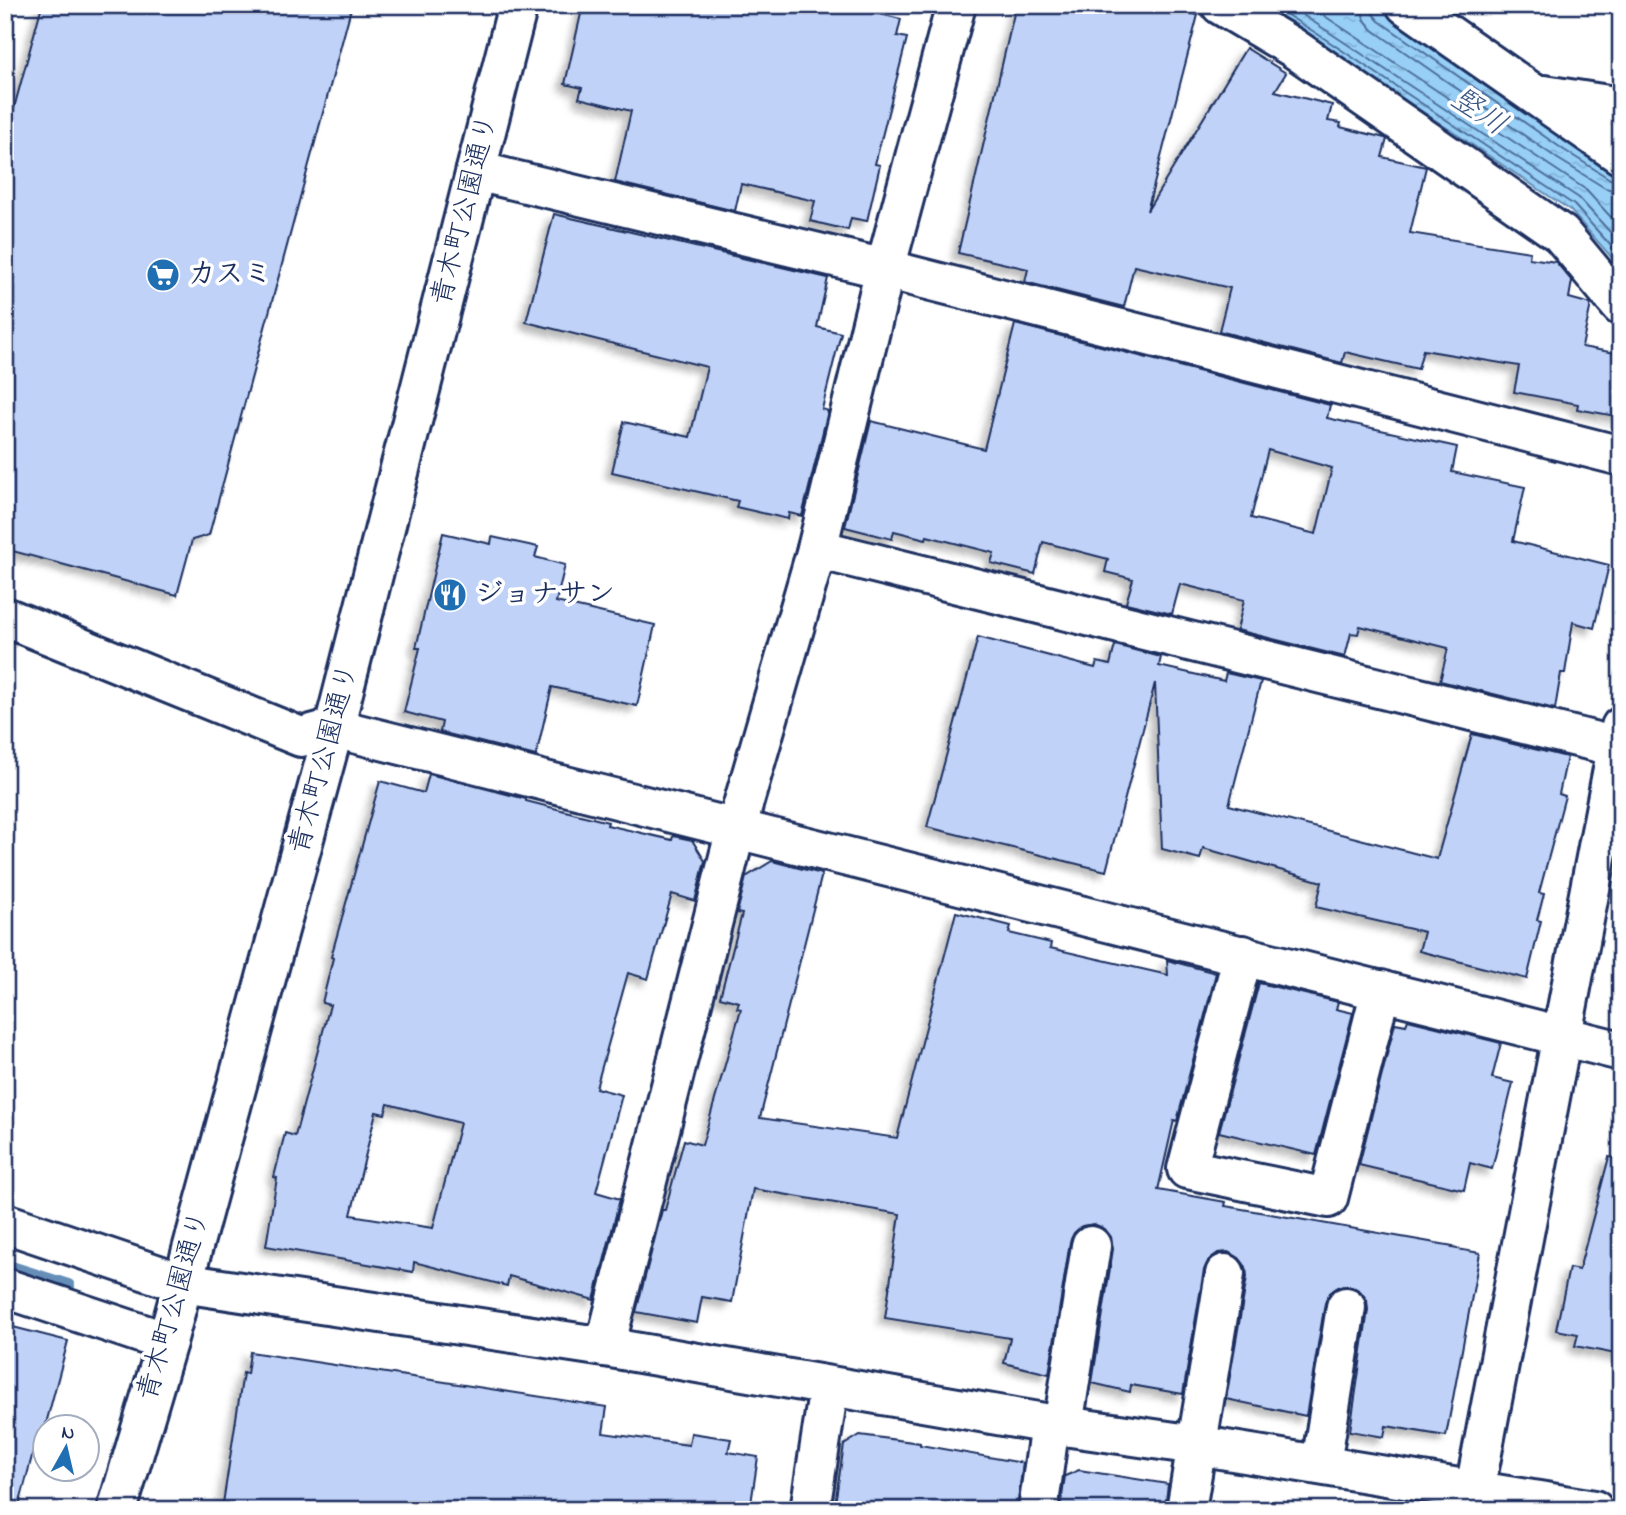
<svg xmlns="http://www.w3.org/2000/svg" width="1626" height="1515" viewBox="0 0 1626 1515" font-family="'Indie Flower','Klee One',sans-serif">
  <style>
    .water { fill: url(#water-ripples); stroke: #658fb9; stroke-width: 2 }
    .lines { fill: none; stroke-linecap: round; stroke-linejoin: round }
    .shore { stroke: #4d6f9b; stroke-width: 2 }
    .stream { stroke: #658fb9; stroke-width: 14 }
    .building { fill: #c0d2f7; stroke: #1b2f5e; stroke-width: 2; fill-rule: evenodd; filter: url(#shadow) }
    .minor-casing { stroke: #1b2f5e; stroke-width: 44 }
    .minor { stroke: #fff; stroke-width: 38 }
    .labels { text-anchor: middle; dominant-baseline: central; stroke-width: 7; stroke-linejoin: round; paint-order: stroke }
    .street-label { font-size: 28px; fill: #1b2f5e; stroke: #fff }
    .poi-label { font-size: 28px; font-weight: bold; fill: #1b2f5e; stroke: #fff; text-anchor: start }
    .water-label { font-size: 30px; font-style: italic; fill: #3a5784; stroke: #fff }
  </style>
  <defs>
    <pattern id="water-ripples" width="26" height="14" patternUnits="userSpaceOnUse" patternTransform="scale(1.75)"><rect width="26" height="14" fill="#97cff6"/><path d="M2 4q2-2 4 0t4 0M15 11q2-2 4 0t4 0" fill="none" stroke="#82b2d5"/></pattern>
    <filter id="shadow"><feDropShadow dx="-6" dy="6" stdDeviation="3.5" flood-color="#0004"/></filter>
  </defs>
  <rect width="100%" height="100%" fill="#fff"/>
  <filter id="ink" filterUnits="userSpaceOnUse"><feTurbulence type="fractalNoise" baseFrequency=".0143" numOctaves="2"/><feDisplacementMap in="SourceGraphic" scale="14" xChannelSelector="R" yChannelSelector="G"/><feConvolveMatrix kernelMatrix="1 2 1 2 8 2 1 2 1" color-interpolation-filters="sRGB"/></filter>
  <g filter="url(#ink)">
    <path class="water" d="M 1258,5 L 1383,5 L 1621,168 L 1621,268 L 1570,210 L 1312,38 Z"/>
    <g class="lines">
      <g class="shore">
        <path d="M 1271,5 L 1316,33 L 1574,205 L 1621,257"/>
        <path d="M 1288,5 L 1579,198 L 1621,244"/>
        <path d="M 1308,5 L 1585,189 L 1621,228"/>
        <path d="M 1361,5 L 1364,19 L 1373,30 L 1558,159 L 1605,188 L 1621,192"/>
        <path d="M 1372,5 L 1373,14 L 1379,21 L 1564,150 L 1610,179 L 1621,181"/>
      </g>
      <path class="stream" d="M 5,1266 L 68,1286"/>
    </g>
    <g class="building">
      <path d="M 42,5 L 352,5 L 209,535 L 192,540 L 177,595 L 5,549 L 5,141 Z"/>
      <path d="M 583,5 L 842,5 L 901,19 L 897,36 L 907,38 L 875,164 L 880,165 L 867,221 L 851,218 L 848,230 L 810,221 L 815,201 L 741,184 L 735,211 L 615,182 L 631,111 L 579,98 L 582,88 L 565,84 Z"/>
      <path d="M 1016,5 L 1174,5 L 1173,9 L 1198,15 L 1147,211 L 1246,48 L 1286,73 L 1275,91 L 1332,105 L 1328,121 L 1341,123 L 1340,127 L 1385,138 L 1387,139 L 1382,157 L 1426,167 L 1410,233 L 1530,252 L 1529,258 L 1556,262 L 1572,281 L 1569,298 L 1591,304 L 1582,347 L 1621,354 L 1621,417 L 1577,409 L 1578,404 L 1514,392 L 1519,366 L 1423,350 L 1418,369 L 1345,352 L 1342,363 L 1219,331 L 1230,288 L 1134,266 L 1124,307 L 1025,282 L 1028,269 L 958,253 Z"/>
      <path d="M 554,214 L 828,278 L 817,327 L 841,333 L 822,409 L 828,411 L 802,516 L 789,513 L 788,519 L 736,507 L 738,501 L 612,472 L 624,422 L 690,437 L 707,367 L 526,322 Z"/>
      <path d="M 1015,324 L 1330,405 L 1327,418 L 1457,447 L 1452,472 L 1525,487 L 1513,541 L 1609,565 L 1594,628 L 1573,622 L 1565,673 L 1561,673 L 1555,709 L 1440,681 L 1448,648 L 1360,626 L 1358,634 L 1351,633 L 1345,657 L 1237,630 L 1244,600 L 1180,584 L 1172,614 L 1126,603 L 1133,579 L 1105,572 L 1108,559 L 1043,542 L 1035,574 L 991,563 L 994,553 L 927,536 L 926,539 L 894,531 L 892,539 L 845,527 L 871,421 L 984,449 ZM 1268,450 L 1332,468 L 1316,534 L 1251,518 Z"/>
      <path d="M 443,533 L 491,544 L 492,537 L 538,547 L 535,557 L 565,565 L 556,602 L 655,625 L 637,706 L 552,687 L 536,756 L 440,732 L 442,722 L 404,712 L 420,648 L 416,648 Z"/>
      <path d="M 978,637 L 1095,668 L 1097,662 L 1110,665 L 1115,645 L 1161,657 L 1159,666 L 1224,681 L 1226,673 L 1261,681 L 1229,805 L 1437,859 L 1472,734 L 1567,757 L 1559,794 L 1565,796 L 1539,893 L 1544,894 L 1537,920 L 1541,921 L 1527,979 L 1419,951 L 1424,932 L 1316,907 L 1322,882 L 1203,848 L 1200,859 L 1162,849 L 1155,683 L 1106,871 L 927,827 Z"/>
      <path d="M 429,774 L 526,799 L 526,801 L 608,822 L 607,825 L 672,840 L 673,836 L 692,840 L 705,861 L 695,901 L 672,894 L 648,979 L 628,973 L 596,1088 L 622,1095 L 596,1192 L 620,1199 L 594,1300 L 509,1276 L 507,1286 L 414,1262 L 413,1272 L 266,1246 L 277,1178 L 274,1177 L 285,1133 L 295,1136 L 330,1005 L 322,1003 L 333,958 L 331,957 L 380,781 L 424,793 ZM 388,1104 L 460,1123 L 433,1228 L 351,1215 L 376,1112 L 385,1114 Z"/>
      <path d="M 772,861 L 822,874 L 760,1118 L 897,1138 L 956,912 L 1011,926 L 1009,933 L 1051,943 L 1050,948 L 1168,975 L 1167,960 L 1216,973 L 1177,1121 L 1174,1120 L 1158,1190 L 1226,1202 L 1225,1206 L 1453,1246 L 1452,1248 L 1480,1253 L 1446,1436 L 1386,1426 L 1384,1437 L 1350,1431 L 1368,1310 L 1367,1300 L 1360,1291 L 1350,1286 L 1338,1287 L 1330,1293 L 1325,1303 L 1306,1416 L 1226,1399 L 1247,1277 L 1246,1267 L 1239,1258 L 1228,1252 L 1218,1253 L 1209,1260 L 1204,1270 L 1183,1394 L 1131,1385 L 1130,1392 L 1092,1383 L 1113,1249 L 1111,1237 L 1105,1229 L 1094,1224 L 1082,1226 L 1074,1233 L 1070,1242 L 1049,1374 L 1004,1363 L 1010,1338 L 885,1318 L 900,1214 L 753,1189 L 732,1302 L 702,1297 L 697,1323 L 636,1312 L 662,1210 L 665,1210 L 684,1140 L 702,1145 L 741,1009 L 737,1008 L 739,1002 L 720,997 L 742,914 L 737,913 L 746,877 Z"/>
      <path d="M 1259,983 L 1338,1002 L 1336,1009 L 1353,1013 L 1316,1155 L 1219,1132 Z"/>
      <path d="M 1408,1020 L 1501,1043 L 1492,1078 L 1513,1083 L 1492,1169 L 1470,1163 L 1464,1190 L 1359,1165 L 1395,1023 L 1406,1025 Z"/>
      <path d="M 1609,1157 L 1621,1159 L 1621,1355 L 1575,1346 L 1578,1334 L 1556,1330 L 1569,1268 L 1579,1270 Z"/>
      <path d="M 5,1325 L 68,1341 L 43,1435 L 38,1433 L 18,1510 L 5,1510 Z"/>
      <path d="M 250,1352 L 607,1407 L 603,1433 L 689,1445 L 691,1433 L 731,1439 L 728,1452 L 758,1457 L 750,1510 L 222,1510 L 243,1373 L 247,1374 Z"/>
      <path d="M 860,1435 L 920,1443 L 920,1445 L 1023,1463 L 1017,1510 L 834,1510 L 844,1445 Z"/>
      <path d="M 1079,1470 L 1168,1484 L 1165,1510 L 1060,1510 L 1065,1476 Z"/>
    </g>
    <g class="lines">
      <defs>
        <g id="minor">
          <path d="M 1221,5 L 1292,47 L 1561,234 L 1621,306"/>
          <path d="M 1406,5 L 1621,155"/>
          <path d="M 1544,95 L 1621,107"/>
          <path d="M 476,171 L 885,269 L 1621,456"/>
          <path d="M 817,549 L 1621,748"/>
          <path d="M 5,617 L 301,737 L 334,728 L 1621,1051"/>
          <path d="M 1243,955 L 1187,1169 L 1328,1198 L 1381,990"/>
          <path d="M 5,1223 L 182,1283 L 605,1347 L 1050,1424 L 1196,1445 L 1594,1510"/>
          <path d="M 5,1288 L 167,1342"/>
          <path d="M 605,1347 L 736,829 L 817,549 L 885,269 L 956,5"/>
          <path d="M 1063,1426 L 1091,1246"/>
          <path d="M 1321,1464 L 1346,1307"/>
          <path d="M 117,1510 L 167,1342 L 334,728 L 518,5"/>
          <path d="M 810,1510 L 829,1387"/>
          <path d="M 1038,1510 L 1050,1424"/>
          <path d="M 1186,1510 L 1225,1274"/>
          <path d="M 1471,1510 L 1621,727"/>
        </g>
      </defs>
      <use href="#minor" class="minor-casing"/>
      <use href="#minor" class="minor"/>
    </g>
  </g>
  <defs>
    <symbol id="supermarket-disc" viewBox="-11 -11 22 22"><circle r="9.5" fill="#1f6fb2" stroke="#fff"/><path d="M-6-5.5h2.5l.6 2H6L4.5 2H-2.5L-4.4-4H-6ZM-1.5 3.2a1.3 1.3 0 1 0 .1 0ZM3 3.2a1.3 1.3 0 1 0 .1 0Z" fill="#fff"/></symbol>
    <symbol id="restaurant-disc" viewBox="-11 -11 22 22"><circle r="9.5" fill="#1f6fb2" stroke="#fff"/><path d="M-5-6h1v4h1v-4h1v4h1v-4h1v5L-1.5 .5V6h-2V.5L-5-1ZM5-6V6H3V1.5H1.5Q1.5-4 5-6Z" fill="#fff"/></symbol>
  </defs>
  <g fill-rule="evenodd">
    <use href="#supermarket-disc" x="144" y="256" width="38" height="38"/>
    <use href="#restaurant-disc" x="431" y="576" width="38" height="38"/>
  </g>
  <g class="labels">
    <g class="street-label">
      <text transform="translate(466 210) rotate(-76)">青木町公園通り</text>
      <text transform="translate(325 759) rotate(-75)">青木町公園通り</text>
      <text transform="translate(175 1306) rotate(-74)">青木町公園通り</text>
    </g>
    <g class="poi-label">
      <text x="188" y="275">カスミ</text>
      <text x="475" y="595">ジョナサン</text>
    </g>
    <g class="water-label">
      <text transform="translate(1478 113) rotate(34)">竪川</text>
    </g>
  </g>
  <rect width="1626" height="1515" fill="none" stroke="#fff" stroke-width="28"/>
  <rect x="14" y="14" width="1598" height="1487" fill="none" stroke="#1b2f5e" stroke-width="2.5" filter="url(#ink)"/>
  <g transform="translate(66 1448) rotate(8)"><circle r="33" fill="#ffffff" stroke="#a4acbf" stroke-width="2"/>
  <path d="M0-5L12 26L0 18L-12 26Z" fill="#1f6fb2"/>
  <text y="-10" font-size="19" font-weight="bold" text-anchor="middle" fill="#1b2f5e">N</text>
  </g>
</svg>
